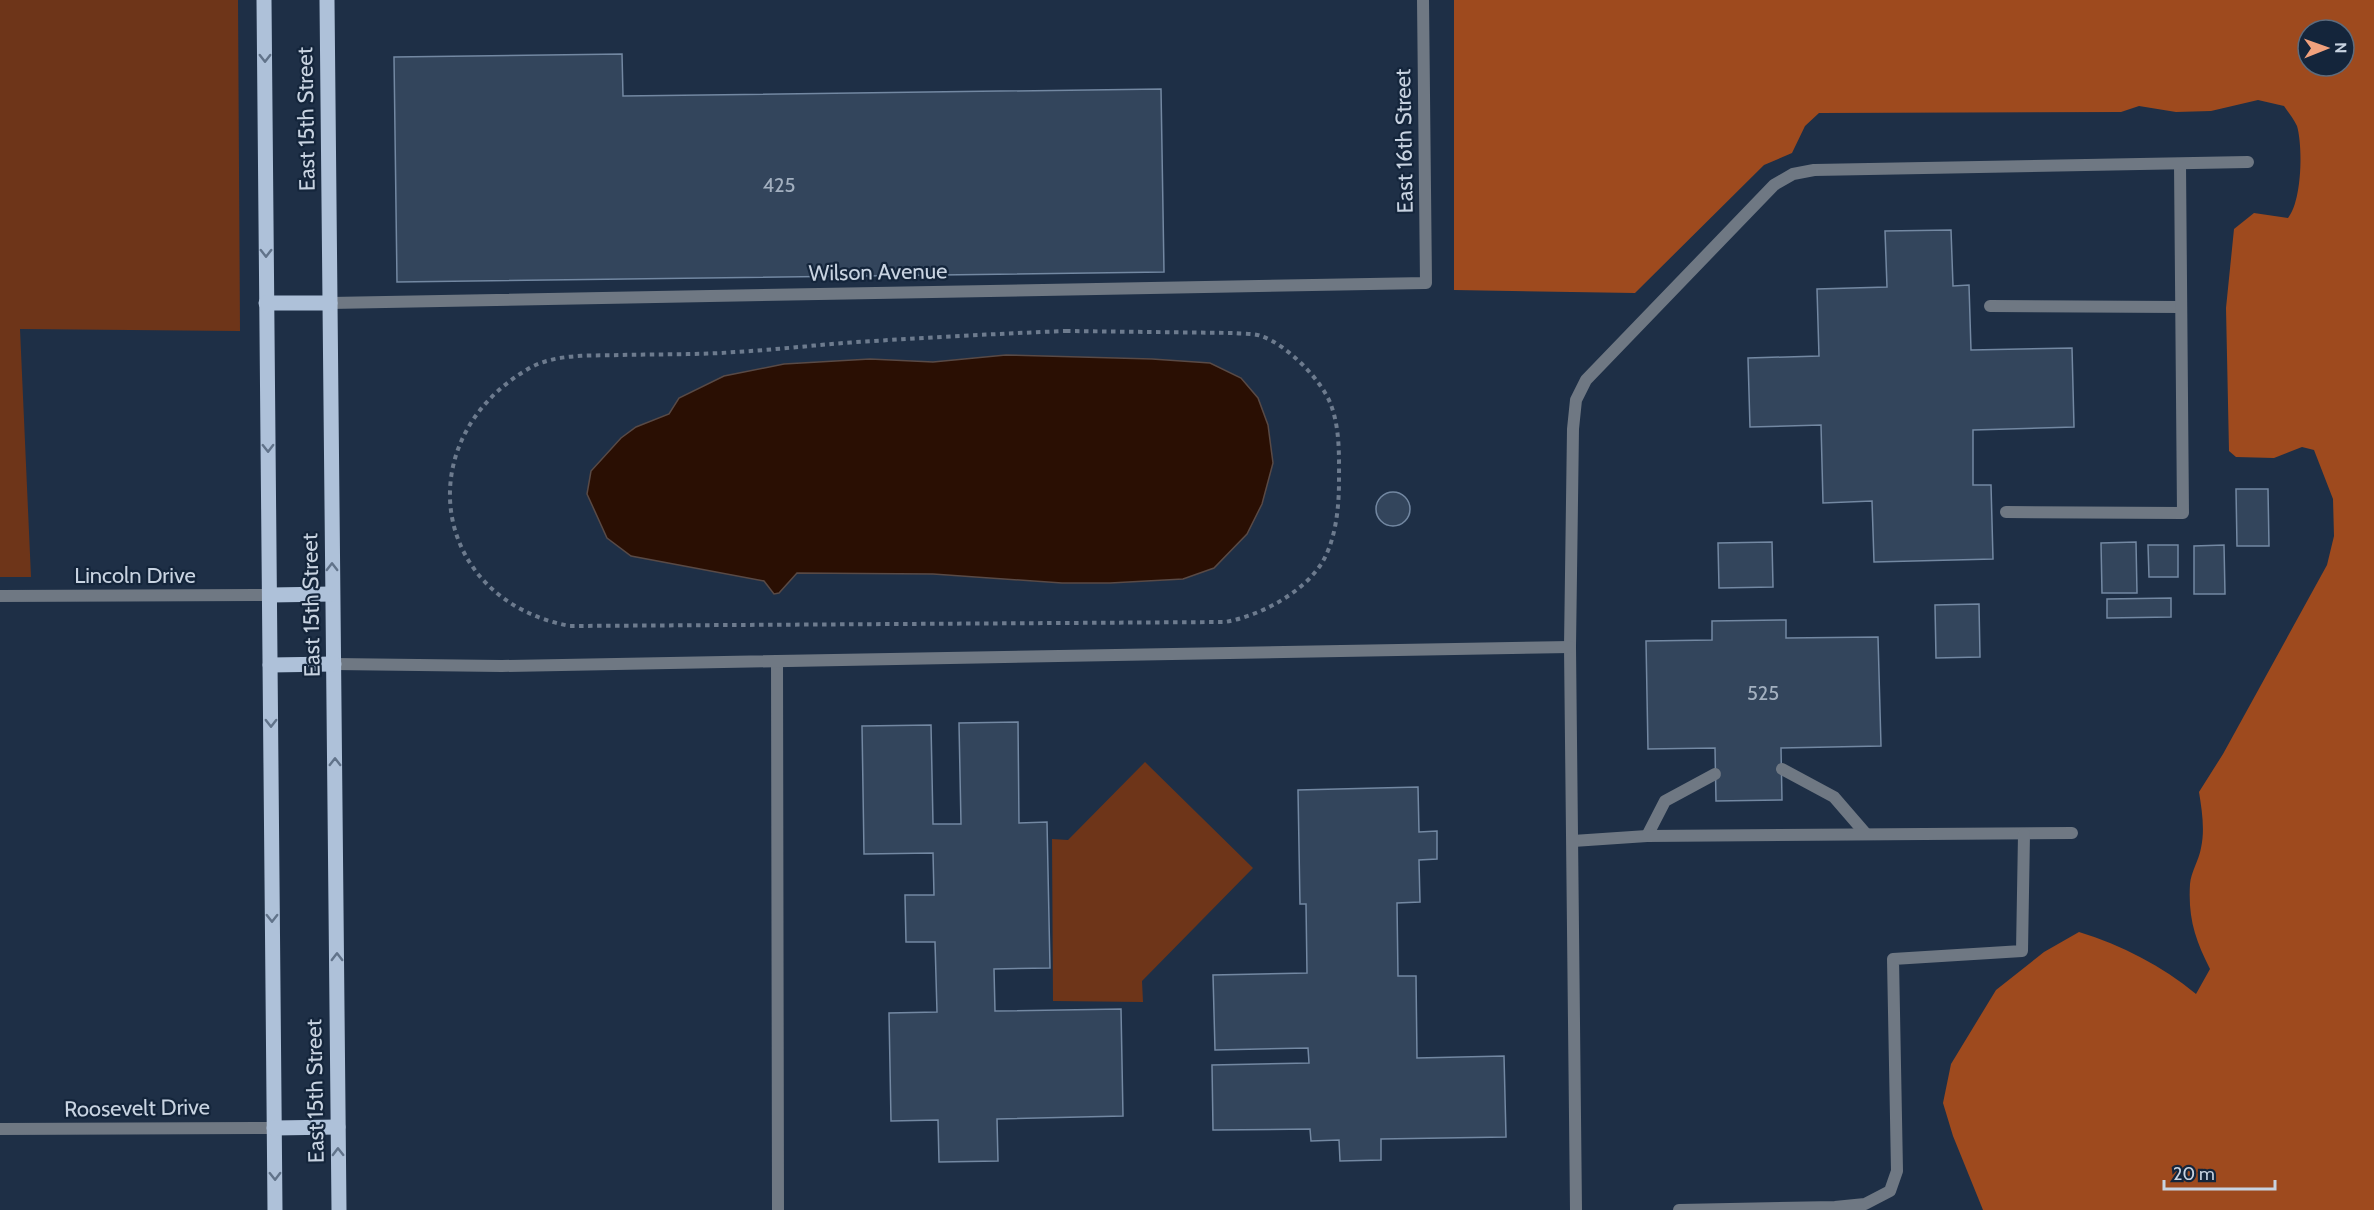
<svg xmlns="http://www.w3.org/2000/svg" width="2374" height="1210" viewBox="0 0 2374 1210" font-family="Cabin,sans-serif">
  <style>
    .green { fill: #6e3519 }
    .forest { fill: #9e4a1e; fill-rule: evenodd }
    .water { fill: #2a0f03; stroke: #594a46; stroke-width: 1.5 }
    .building { fill: #33455c; stroke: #7388a2; stroke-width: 1.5 }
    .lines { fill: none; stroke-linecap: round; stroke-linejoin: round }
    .path { stroke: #6d7b8e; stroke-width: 4; stroke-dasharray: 4.5 4.5; stroke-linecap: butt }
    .lane { stroke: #6f7883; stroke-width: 12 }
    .street { stroke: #6f7883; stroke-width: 12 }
    .primary { stroke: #aec1d9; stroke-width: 15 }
    .oneway { stroke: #61738a }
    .labels { text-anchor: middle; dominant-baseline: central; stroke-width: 4.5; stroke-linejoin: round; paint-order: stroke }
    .number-label { font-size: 20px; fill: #a3b0c0 }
    .street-label { font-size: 22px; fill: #c8d3e1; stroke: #14253b }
  </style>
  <rect width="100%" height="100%" fill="#1e2f46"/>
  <g class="green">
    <path d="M 0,0 L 238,0 L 240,331 L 20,329 L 31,577 L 0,577 Z"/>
    <path d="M 1145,762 L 1253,868 L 1142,981 L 1143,1002 L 1053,1001 L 1052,839 L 1068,840 Z"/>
  </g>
  <path class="forest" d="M 1454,0 L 2374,0 L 2374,1210 L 1983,1210 L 1953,1136 L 1943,1103 L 1951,1064 L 1996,990 L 2044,952 L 2079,932 C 2122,945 2162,966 2196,994 L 2210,969 C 2195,939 2188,918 2190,884 C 2191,872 2199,860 2201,848 C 2205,830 2202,811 2199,792 L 2223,754 L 2327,565 L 2334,536 L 2333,499 L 2314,450 L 2302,447 L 2274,458 L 2236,457 L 2229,451 L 2226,308 L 2234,229 L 2254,213 L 2288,218 C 2302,201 2303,147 2297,126 C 2294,119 2288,112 2284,106 L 2258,100 L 2211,111 L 2176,112 L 2139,106 L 2121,112 L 1819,113 L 1805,126 L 1792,153 L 1764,165 L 1635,293 L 1454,290 ZM 2308,30 L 2344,30 L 2344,66 L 2308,66 Z"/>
  <path class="water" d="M 1006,355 L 1152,359 L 1210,363 L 1241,378 L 1258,398 L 1268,425 L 1273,463 L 1262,504 L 1247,534 L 1214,568 L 1183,579 L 1110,583 L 1062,583 L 933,574 L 797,573 L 779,593 L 774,594 L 764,581 L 631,556 L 607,538 L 587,494 L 591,471 L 621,438 L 636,427 L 669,414 L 679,398 L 724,376 L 784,364 L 870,359 L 933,362 Z"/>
  <g class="building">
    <path d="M 622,54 L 623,96 L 1161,89 L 1164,272 L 397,282 L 394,57 Z"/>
    <path d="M 1951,230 L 1953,286 L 1969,285 L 1971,350 L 2072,348 L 2074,427 L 1973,430 L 1973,485 L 1991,485 L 1993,559 L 1874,562 L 1872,501 L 1823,503 L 1821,425 L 1750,427 L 1748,358 L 1819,356 L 1817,289 L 1887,287 L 1885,231 Z"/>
    <path d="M 2236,489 L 2268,489 L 2269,546 L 2237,546 Z"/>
    <circle cx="1393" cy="509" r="17"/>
    <path d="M 1772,542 L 1773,587 L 1719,588 L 1718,543 Z"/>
    <path d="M 2136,542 L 2137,593 L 2102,593 L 2101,543 Z"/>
    <path d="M 2148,545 L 2178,545 L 2178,577 L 2149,577 Z"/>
    <path d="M 2224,545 L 2225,594 L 2194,594 L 2194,546 Z"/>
    <path d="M 2171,598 L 2171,617 L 2107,618 L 2107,599 Z"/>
    <path d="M 1979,604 L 1980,657 L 1936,658 L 1935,605 Z"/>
    <path d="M 1786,620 L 1786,638 L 1878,637 L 1881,746 L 1781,748 L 1782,800 L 1716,801 L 1715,748 L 1648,749 L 1646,641 L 1712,640 L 1712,621 Z"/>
    <path d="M 1018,722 L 1019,823 L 1047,822 L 1050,968 L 994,969 L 995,1011 L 1121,1009 L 1123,1116 L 997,1119 L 998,1161 L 939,1162 L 938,1120 L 891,1121 L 889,1013 L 937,1012 L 935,942 L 906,942 L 905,895 L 934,895 L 933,853 L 864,854 L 862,726 L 931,725 L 933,824 L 961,824 L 959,723 Z"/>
    <path d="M 1418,787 L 1419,832 L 1437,831 L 1437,859 L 1419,860 L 1420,902 L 1397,903 L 1398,976 L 1416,976 L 1417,1058 L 1504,1056 L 1506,1137 L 1381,1139 L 1381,1160 L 1340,1161 L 1339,1140 L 1311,1141 L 1310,1129 L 1213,1130 L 1212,1065 L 1309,1063 L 1308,1048 L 1215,1050 L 1213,975 L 1307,973 L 1306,904 L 1300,904 L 1298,790 Z"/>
  </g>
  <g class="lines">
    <path class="path" d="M 1066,331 L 1234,333 C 1242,334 1253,333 1261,336 C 1286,344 1322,380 1331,405 C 1340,429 1339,456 1339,481 C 1339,507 1336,538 1323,561 C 1305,592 1260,616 1225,622 L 570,626 C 431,600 407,440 528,369 C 555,353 591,356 621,355 C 659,354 697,355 735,352 C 771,350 807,346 843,343 C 917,338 991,334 1066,331 Z"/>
    <g class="lane">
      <path d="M 1990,306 L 2181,307"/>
      <path d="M 2006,512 L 2183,513 L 2180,164"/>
      <path d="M 777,661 L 778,1210"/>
      <path d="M 1782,769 L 1834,797 L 1866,834"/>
      <path d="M 1647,836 L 1665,801 L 1715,774"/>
      <path d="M 1573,841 L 1647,836 L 2072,833"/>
      <path d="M 1576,1210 L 1570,647 L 1573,429 L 1576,400 L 1586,380 L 1774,185 L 1793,174 L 1814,170 L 2248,162"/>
      <path d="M 1679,1210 L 1835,1207 L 1865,1204 L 1890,1191 L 1897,1171 L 1893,959 L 2022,951 L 2024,834"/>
    </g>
    <g class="street">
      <path d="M 330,303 L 1426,283 L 1423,0"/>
      <path d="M 0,596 L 270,595"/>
      <path d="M 334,664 L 502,666 L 1570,647"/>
      <path d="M 0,1129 L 274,1128"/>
    </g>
    <g class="primary">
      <path d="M 264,0 L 275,1210"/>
      <path d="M 327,0 L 339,1210"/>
      <path d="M 266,303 L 330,303"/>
      <path d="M 270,595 L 332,594"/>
      <path d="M 270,665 L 334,664"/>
      <path d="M 274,1128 L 338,1127"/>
    </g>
  </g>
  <defs><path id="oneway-chevron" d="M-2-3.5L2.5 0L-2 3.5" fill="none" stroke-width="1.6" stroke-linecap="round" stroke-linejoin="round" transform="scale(1.5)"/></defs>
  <g class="oneway">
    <use href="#oneway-chevron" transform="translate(265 58) rotate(90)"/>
    <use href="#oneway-chevron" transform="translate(266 253) rotate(90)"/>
    <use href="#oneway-chevron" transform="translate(268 448) rotate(89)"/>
    <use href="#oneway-chevron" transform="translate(332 567) rotate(-90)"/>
    <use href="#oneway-chevron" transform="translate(271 723) rotate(90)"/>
    <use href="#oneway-chevron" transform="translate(335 762) rotate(-90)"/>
    <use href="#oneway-chevron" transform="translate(272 918) rotate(90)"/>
    <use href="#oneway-chevron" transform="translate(337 957) rotate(-90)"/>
    <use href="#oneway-chevron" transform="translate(338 1152) rotate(-91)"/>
    <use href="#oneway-chevron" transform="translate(275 1176) rotate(89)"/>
  </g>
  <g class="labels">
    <g class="number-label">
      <text x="779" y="185">425</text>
      <text x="1763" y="693">525</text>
    </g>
    <g class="street-label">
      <text transform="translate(306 119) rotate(-91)">East 15th Street</text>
      <text transform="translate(1404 141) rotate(-91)">East 16th Street</text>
      <text transform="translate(878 272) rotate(-1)">Wilson Avenue</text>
      <text x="135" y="575">Lincoln Drive</text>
      <text transform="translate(311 605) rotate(-91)">East 15th Street</text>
      <text transform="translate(315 1091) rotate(-91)">East 15th Street</text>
      <text transform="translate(137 1108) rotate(-1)">Roosevelt Drive</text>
    </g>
  </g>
  <g transform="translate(2326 48) rotate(89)"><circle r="28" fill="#14253b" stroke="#5c6b7d" stroke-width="1.5"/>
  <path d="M0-4.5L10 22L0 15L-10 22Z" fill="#f1a17d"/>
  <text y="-9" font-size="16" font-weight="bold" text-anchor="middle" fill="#c8d3e1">N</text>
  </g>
  <path d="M2164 1180v9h111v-9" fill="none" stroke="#c8d3e1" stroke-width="3"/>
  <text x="2173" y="1180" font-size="18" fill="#c8d3e1" stroke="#14253b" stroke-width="4.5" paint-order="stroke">20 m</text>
</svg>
